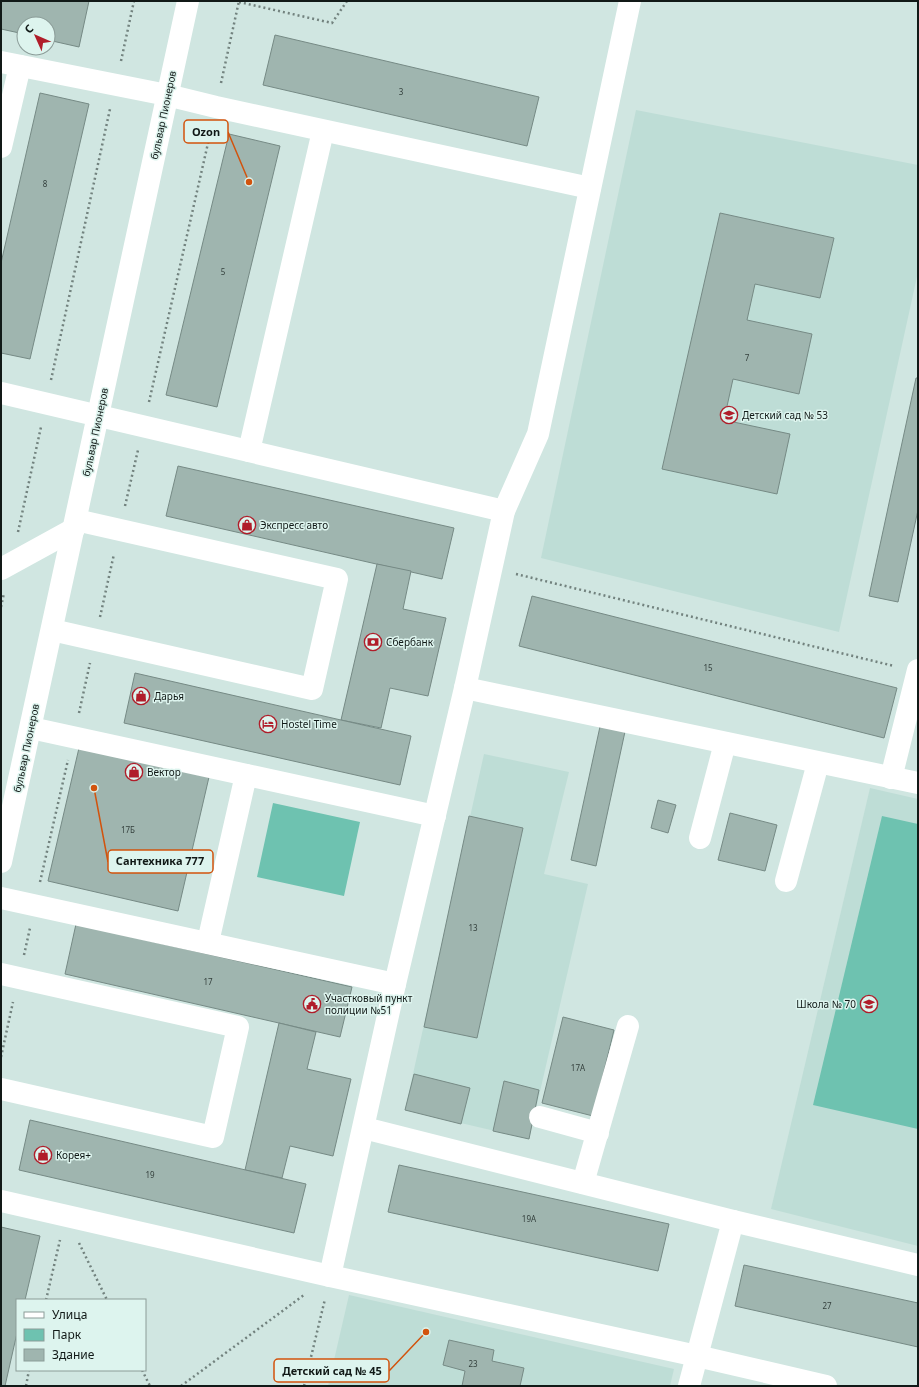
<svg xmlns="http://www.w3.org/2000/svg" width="919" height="1387" viewBox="0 0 919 1387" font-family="'Noto Sans',sans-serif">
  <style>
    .built { fill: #beddd6 }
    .green { fill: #6ec2b0 }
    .building { fill: #9fb5af; stroke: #768a85 }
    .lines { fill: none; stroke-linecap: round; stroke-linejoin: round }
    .path { stroke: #72827e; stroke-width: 2.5; stroke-dasharray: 2 3; stroke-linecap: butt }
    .minor { stroke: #fff; stroke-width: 22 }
    .labels { text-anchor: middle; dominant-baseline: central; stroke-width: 3; stroke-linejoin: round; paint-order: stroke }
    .number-label { font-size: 8px; fill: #34403d }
    .street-label { font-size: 10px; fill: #111917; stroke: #ddf4ee }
    .poi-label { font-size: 10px; fill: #111917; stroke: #ddf4ee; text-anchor: start }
    .leader { fill: none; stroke: #d2530d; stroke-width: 1.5 }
    .callout-dot { fill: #d2530d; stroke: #ddf4ee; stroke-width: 1.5 }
    .callout { fill: #ddf4ee; stroke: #d2530d; stroke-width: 1.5 }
    .callout-label { font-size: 11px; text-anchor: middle; font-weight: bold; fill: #111917 }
  </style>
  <rect width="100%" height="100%" fill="#d0e6e1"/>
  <g class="built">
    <path d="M 636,110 L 918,165 L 918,272 L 839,632 L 541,558 Z"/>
    <path d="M 484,754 L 569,772 L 544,874 L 588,884 L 529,1139 L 405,1110 Z"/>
    <path d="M 870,788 L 918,799 L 918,1246 L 771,1209 Z"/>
    <path d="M 349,1295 L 674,1369 L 670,1386 L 328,1386 Z"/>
  </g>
  <g class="green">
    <path d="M 273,803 L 360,822 L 344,896 L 257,877 Z"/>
    <path d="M 882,816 L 918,824 L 918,1129 L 813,1105 Z"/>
  </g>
  <g class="building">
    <path d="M 1,1 L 89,1 L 79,47 L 48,40 L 48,24 L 24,24 L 24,34 L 1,29 Z"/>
    <path d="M 275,35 L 539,97 L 527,146 L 263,85 Z"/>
    <path d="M 40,93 L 89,104 L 30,359 L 1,353 L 1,263 Z"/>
    <path d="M 229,134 L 280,146 L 217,407 L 166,395 Z"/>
    <path d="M 720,213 L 834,238 L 820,298 L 755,284 L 747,320 L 812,334 L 799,394 L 733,379 L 724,420 L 790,434 L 777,494 L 662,469 Z"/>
    <path d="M 916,378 L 918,378 L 918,510 L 898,602 L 869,596 Z"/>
    <path d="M 178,466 L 454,528 L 442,579 L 166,516 Z"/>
    <path d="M 377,564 L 411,571 L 403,609 L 446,618 L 428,696 L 390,688 L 381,728 L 341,720 Z"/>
    <path d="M 532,596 L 897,688 L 884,738 L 519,646 Z"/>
    <path d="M 135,673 L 411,736 L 400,785 L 124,723 Z"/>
    <path d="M 601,722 L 626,727 L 596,866 L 571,860 Z"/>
    <path d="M 79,748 L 209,777 L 178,911 L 48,881 Z"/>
    <path d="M 658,800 L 676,805 L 668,833 L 651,828 Z"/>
    <path d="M 730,813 L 777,825 L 765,871 L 718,860 Z"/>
    <path d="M 469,816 L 523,828 L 477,1038 L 424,1027 Z"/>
    <path d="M 76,924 L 352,987 L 340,1037 L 65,974 Z"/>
    <path d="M 563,1017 L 614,1030 L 593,1116 L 542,1103 Z"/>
    <path d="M 279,1023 L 316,1032 L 307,1069 L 351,1079 L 333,1156 L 290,1146 L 282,1178 L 245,1170 Z"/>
    <path d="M 414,1074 L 470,1088 L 461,1124 L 405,1110 Z"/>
    <path d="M 504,1081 L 539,1090 L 529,1139 L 493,1131 Z"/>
    <path d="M 30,1120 L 306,1184 L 294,1233 L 19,1170 Z"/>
    <path d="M 399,1165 L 669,1224 L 658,1271 L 388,1212 Z"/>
    <path d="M 1,1227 L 40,1236 L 25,1300 L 17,1300 L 17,1333 L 5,1386 L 1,1386 Z"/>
    <path d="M 744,1265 L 918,1303 L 918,1347 L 735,1306 Z"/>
    <path d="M 449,1340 L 494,1350 L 492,1361 L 524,1368 L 520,1386 L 462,1386 L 465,1371 L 443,1365 Z"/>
  </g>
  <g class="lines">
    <g class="path">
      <path d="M 239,2 L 332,23 L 347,1"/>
      <path d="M 121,61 L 134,1"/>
      <path d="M 221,83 L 239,1"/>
      <path d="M 51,380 L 110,109"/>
      <path d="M 149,402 L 211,130"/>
      <path d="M 125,506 L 138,450"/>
      <path d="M 18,532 L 41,427"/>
      <path d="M 516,574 L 894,666"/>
      <path d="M 1,607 L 4,593"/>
      <path d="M 100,617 L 114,554"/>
      <path d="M 79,713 L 90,663"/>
      <path d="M 40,882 L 68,760"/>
      <path d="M 24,955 L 30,928"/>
      <path d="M 1,1057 L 13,1002"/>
      <path d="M 79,1243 L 107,1300"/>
      <path d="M 46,1300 L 60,1240"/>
      <path d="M 142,1370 L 150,1386"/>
      <path d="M 26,1386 L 29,1370"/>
      <path d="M 181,1386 L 304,1295"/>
      <path d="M 304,1386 L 325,1299"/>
    </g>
    <g class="minor">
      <path d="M 1,62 L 167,95 L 216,107 L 590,188"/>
      <path d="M 1,147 L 20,66"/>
      <path d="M 1,393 L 504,511"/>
      <path d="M 249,451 L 323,131"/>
      <path d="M 1,569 L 74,529"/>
      <path d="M 52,630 L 312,689 L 337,579 L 76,520"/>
      <path d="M 465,688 L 918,783"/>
      <path d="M 31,728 L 435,816"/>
      <path d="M 891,778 L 918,670"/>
      <path d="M 700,838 L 725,743"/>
      <path d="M 1,862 L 188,1"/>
      <path d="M 786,881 L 818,763"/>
      <path d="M 1,898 L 395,984"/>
      <path d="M 208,942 L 246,775"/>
      <path d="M 1,974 L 238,1027 L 213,1137 L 1,1089"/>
      <path d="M 540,1117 L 598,1133"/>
      <path d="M 364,1128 L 733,1221 L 918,1265"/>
      <path d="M 583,1183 L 628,1026"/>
      <path d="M 1,1201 L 330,1276 L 697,1356 L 826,1386"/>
      <path d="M 330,1276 L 395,984 L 465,688 L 504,511 L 538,434 L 630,1"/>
      <path d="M 689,1386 L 733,1221"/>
    </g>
  </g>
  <defs>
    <symbol id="school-ring" viewBox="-11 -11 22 22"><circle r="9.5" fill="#ddf4ee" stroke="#b01d2a" stroke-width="1.5"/><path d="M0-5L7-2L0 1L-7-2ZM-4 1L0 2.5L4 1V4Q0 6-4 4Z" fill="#b01d2a"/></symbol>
    <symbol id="shop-ring" viewBox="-11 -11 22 22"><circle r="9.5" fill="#ddf4ee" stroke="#b01d2a" stroke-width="1.5"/><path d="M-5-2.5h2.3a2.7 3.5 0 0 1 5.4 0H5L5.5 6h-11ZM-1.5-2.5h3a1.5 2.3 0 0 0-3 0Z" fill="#b01d2a"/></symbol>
    <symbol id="bank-ring" viewBox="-11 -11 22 22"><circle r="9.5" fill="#ddf4ee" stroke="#b01d2a" stroke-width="1.5"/><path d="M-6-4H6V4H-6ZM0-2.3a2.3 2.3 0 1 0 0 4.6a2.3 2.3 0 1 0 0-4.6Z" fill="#b01d2a"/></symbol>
    <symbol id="hotel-ring" viewBox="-11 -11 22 22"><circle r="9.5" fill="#ddf4ee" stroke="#b01d2a" stroke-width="1.5"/><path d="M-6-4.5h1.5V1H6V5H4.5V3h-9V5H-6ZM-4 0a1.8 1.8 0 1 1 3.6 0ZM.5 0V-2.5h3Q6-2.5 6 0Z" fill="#b01d2a"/></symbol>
    <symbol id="civic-ring" viewBox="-11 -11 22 22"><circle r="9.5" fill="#ddf4ee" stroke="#b01d2a" stroke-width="1.5"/><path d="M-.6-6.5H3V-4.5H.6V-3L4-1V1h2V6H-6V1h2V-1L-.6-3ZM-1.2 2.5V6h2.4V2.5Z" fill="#b01d2a"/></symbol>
  </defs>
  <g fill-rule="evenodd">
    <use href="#school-ring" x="719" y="405" width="20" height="20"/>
    <use href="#shop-ring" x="237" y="515" width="20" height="20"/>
    <use href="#bank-ring" x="363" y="632" width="20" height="20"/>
    <use href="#shop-ring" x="131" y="686" width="20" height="20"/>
    <use href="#hotel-ring" x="258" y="714" width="20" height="20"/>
    <use href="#shop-ring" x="124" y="762" width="20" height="20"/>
    <use href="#civic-ring" x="302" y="994" width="20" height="20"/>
    <use href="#school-ring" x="859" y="994" width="20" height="20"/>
    <use href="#shop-ring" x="33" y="1145" width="20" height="20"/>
  </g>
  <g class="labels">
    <g class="number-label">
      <text x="401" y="91">3</text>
      <text x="45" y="183">8</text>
      <text x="223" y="271">5</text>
      <text x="747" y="357">7</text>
      <text x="708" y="667">15</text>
      <text x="128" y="829">17Б</text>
      <text x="473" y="927">13</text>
      <text x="208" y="981">17</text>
      <text x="578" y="1067">17А</text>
      <text x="150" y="1174">19</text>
      <text x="529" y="1218">19А</text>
      <text x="827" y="1305">27</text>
      <text x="473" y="1363">23</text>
    </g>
    <g class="street-label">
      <text transform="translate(163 115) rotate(-78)">бульвар Пионеров</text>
      <text transform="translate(95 432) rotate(-78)">бульвар Пионеров</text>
      <text transform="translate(26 748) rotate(-78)">бульвар Пионеров</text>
    </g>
    <g class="poi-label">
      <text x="742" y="415">Детский сад № 53</text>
      <text x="260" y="525">Экспресс авто</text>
      <text x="386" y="642">Сбербанк</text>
      <text x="154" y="696">Дарья</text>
      <text x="281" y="724">Hostel Time</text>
      <text x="147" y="772">Вектор</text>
      <text x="325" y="998">Участковый пункт<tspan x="325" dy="12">полиции №51</tspan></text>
      <text x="856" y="1004" text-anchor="end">Школа № 70</text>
      <text x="56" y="1155">Корея+</text>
    </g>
  </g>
  <path class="leader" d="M249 182L228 132M94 788L108 862M426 1332L389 1371"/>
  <g class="callout-dot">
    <circle cx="249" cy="182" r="4"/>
    <circle cx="94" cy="788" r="4"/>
    <circle cx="426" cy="1332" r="4"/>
  </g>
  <g class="callout">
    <rect x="184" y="120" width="44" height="23" rx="4"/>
    <rect x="108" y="850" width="105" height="23" rx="4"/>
    <rect x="274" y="1359" width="115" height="23" rx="4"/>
  </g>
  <g class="callout-label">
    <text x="206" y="136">Ozon</text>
    <text x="160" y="865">Сантехника 777</text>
    <text x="332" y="1375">Детский сад № 45</text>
  </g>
  <rect width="919" height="1387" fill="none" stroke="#111917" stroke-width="4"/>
  <rect x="16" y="1299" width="130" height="72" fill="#ddf4ee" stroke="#8b9c98"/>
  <rect x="24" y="1312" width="20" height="6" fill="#ffffff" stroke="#8b9c98"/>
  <text x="52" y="1319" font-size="12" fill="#111917">Улица</text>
  <rect x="24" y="1329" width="20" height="12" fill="#6ec2b0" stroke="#8b9c98"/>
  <text x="52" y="1339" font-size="12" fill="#111917">Парк</text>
  <rect x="24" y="1349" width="20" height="12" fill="#9fb5af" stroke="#8b9c98"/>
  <text x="52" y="1359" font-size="12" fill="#111917">Здание</text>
  <g transform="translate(36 36) rotate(315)"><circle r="19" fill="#ddf4ee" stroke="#8b9c98"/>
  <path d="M0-3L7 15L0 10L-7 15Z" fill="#b01d2a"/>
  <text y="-6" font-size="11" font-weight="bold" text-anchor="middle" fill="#111917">С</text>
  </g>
</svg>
